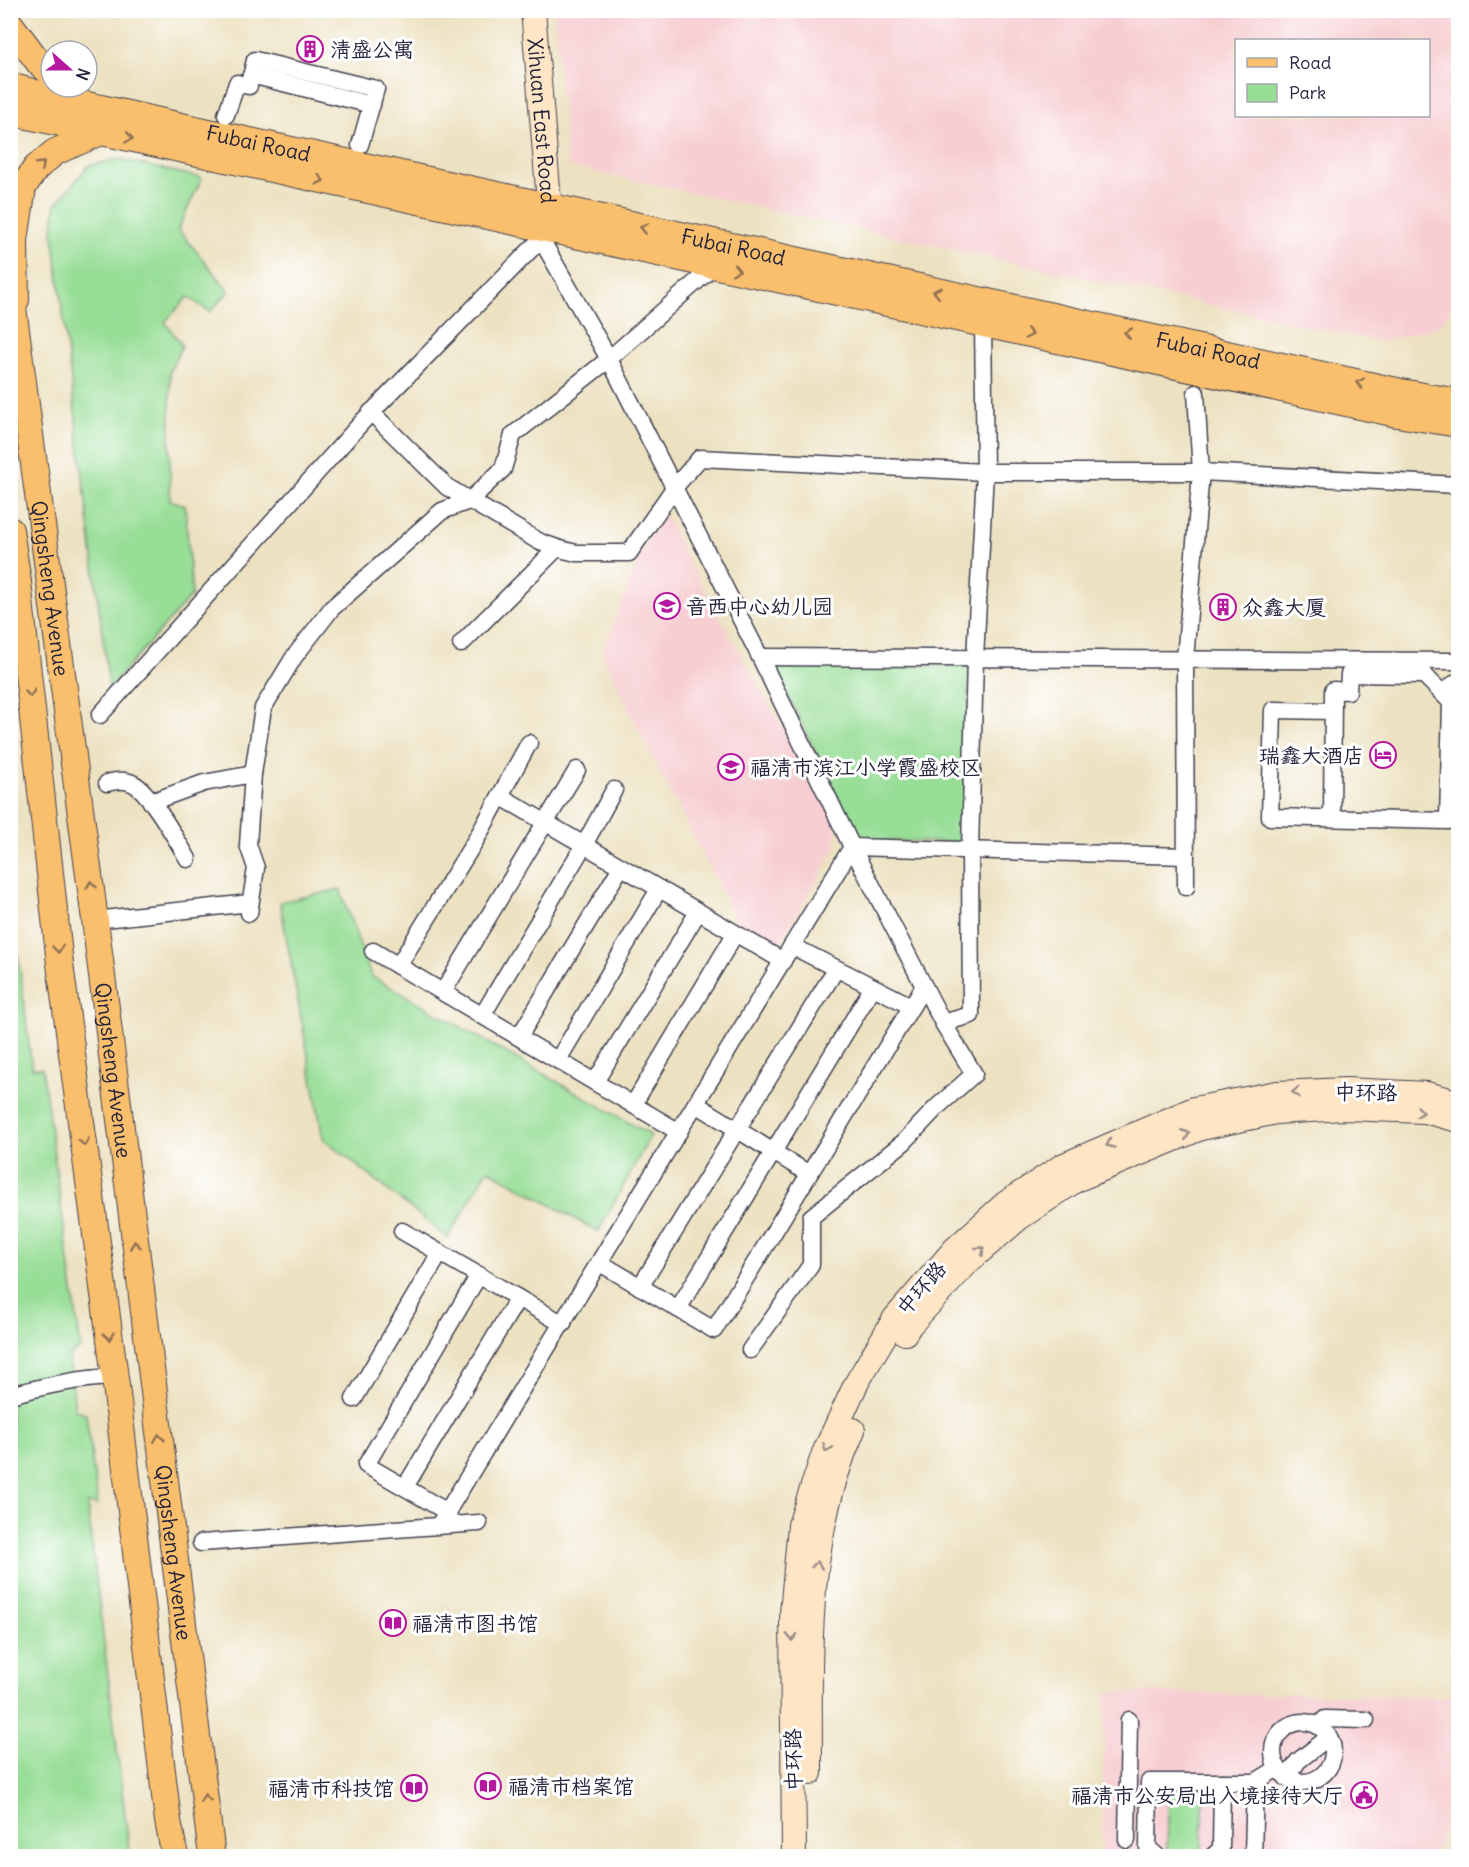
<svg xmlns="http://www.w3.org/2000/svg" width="1469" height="1867" viewBox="0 0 1469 1867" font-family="Delius,'LXGW WenKai TC',sans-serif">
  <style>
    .built { fill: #f7cfd3; fill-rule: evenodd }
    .green { fill: #98de97; stroke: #5d8069; stroke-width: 1.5 }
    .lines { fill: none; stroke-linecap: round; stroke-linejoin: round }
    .street-casing { stroke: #403f4f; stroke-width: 19 }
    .secondary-casing { stroke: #403f4f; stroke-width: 26 }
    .primary-casing { stroke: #403f4f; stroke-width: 28 }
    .street { stroke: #fff; stroke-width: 16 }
    .secondary { stroke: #fde5c5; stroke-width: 24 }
    .primary { stroke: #f9bf6d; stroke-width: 26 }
    .oneway { stroke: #8e7054 }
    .oneway2 { stroke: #9a8d87 }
    .labels { text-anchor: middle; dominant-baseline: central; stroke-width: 6; stroke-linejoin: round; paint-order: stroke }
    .poi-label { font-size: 21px; fill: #22223b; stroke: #fff; text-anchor: start }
    .street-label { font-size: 21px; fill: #22223b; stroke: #fff }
  </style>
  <rect width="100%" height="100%" fill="#fff"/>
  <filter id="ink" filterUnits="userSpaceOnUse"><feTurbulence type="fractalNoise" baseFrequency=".0167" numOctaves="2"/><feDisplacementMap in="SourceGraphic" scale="12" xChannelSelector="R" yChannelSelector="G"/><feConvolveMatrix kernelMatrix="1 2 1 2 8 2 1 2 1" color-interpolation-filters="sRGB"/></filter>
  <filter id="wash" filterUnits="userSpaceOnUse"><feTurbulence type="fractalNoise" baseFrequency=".008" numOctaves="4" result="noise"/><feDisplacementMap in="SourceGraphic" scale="24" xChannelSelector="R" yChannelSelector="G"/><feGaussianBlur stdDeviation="1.35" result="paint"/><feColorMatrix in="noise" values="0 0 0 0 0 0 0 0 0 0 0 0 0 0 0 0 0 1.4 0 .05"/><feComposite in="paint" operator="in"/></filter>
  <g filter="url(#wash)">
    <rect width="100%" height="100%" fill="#ece1c0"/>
    <g class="built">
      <path d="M 554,11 L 1458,11 L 1458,293 L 1441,325 L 1381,342 L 567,166 ZM 1236,40 L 1428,40 L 1428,116 L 1236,116 Z"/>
      <path d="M 666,516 L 687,559 L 836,823 L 836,848 L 776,950 L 741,930 L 629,711 L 602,653 L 646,540 Z"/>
      <path d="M 1105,1692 L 1457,1697 L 1455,1804 L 1433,1856 L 1102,1856 Z"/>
    </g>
    <g class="green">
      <path d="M 119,159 L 202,178 L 178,229 L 229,291 L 210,312 L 188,297 L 165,322 L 182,345 L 170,371 L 170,500 L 185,505 L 192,595 L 109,688 L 53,233 L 55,206 L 88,166 Z"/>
      <path d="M 773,665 L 969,666 L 964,842 L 859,841 Z"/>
      <path d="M 340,889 L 371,976 L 651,1135 L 598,1232 L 488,1169 L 448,1238 L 323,1138 L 280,902 Z"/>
      <path d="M 11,896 L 32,1068 L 42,1068 L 81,1348 L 69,1356 L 75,1410 L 86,1413 L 98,1505 L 87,1504 L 130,1856 L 11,1856 Z"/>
      <path d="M 1169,1785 L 1204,1786 L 1202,1853 L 1167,1852 Z"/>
    </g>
  </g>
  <g filter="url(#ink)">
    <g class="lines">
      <defs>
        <g id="street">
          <path d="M 251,75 L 372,105"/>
          <path d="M 226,115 L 237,83 L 249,86 L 255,60 L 376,89 L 360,145"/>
          <path d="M 543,229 L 541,239 L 609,359 L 760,657 L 852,847 L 943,1023 L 974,1074 L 937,1107 L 904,1142 L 811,1217 L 811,1265 L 750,1350"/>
          <path d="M 371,412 L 447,487 L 540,542 L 560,549 L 576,553 L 629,553 L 674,488 L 700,458 L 985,472 L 1201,472 L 1458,485"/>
          <path d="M 461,644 L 557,548"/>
          <path d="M 760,657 L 1458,661"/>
          <path d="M 1442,693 L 1458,681"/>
          <path d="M 100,715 L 363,421 L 541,239"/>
          <path d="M 107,783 C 116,781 124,779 134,784 C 151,793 177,841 188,859"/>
          <path d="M 500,796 L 783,961"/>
          <path d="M 151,802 L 204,783 L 253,774"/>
          <path d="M 1332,818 L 1333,690 L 1348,691 L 1349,674 L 1424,675 L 1451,702 L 1448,821 L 1270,817 L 1273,710 L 1333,711"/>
          <path d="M 1186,887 L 1185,659 L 1201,472 L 1196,393"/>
          <path d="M 249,913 L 256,868 L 248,845 L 253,774 L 263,708 L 294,657 L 332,608 L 442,511 L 469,501 L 503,469 L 513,435 L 609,359 L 705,274"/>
          <path d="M 95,920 L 250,903"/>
          <path d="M 792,946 L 911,1006"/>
          <path d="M 373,951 L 679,1132"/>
          <path d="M 398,966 L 477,838 L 529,743"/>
          <path d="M 443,992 L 577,770"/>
          <path d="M 482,1016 L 584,845 L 614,790"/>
          <path d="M 943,1023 L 971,1015 L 970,850 L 975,658 L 985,472 L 983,324"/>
          <path d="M 519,1037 L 621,867"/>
          <path d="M 558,1060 L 659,889"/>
          <path d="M 595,1082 L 698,912"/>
          <path d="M 696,1104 L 809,1174"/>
          <path d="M 633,1105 L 735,934"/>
          <path d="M 402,1231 L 563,1324"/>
          <path d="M 600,1263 L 714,1330 L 924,986"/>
          <path d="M 640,1287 L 836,969"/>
          <path d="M 678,1309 L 873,987"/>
          <path d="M 10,1395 C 45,1386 79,1378 115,1377"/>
          <path d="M 354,1399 L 440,1253"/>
          <path d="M 405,1487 L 518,1298"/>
          <path d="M 449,1513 L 366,1465 L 479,1275"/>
          <path d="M 439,1525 L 852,847 L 1186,856"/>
          <path d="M 201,1543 L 479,1523"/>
          <circle cx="1303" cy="1752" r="30"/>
          <path d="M 1319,1726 L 1325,1719 L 1366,1720"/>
          <path d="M 1287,1778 L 1298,1761 L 1329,1737"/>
          <path d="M 1127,1840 L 1129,1720"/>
          <path d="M 1157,1856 L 1148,1848 L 1149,1782 L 1255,1782 L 1278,1768"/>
          <path d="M 1213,1856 L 1221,1849 L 1222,1782"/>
          <path d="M 1253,1856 L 1255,1782"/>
        </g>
        <g id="secondary">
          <path id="s1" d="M 533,10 L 551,225"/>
          <path d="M 905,1333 L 910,1325 L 969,1261 L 1019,1218 L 1076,1180 L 1201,1128 L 1276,1112 L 1344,1108 L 1424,1111 L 1458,1120"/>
          <path d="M 810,1773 C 810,1655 804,1541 853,1430"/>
          <path d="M 794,1856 L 792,1613 L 800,1525 L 824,1453 L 856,1384 L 895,1318 L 954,1250 L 1006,1203 L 1062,1166 L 1194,1109 L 1277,1093 L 1346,1090 L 1427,1094 L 1458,1102"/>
        </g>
        <g id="primary">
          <path d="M 10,24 L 40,64 L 51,73"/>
          <path id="s2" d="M 10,86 L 47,96 L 181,126 L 1401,392 L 1458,402"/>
          <path d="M 10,112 L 1397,414 L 1458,424"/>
          <path id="s3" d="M 10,285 L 95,920 L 212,1856"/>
          <path d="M 16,300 L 15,240 L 23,187 L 36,168 L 55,152 L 101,132"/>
          <path d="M 10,530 L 18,582 L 60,964 L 115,1377 L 168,1821 L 175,1856"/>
        </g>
      </defs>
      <use href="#street" class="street-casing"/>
      <use href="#secondary" class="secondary-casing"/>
      <use href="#primary" class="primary-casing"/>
      <use href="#street" class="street"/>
      <use href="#secondary" class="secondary"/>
      <use href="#primary" class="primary"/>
    </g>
    <defs><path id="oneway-chevron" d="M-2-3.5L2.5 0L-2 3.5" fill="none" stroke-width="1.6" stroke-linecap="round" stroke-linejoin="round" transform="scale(1.5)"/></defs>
    <g class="oneway">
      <use href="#oneway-chevron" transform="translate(129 138) rotate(12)"/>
      <use href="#oneway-chevron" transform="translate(41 165) rotate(-43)"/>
      <use href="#oneway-chevron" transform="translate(320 180) rotate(12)"/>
      <use href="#oneway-chevron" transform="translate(644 228) rotate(-168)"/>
      <use href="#oneway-chevron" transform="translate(736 270) rotate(12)"/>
      <use href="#oneway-chevron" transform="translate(937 292) rotate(-168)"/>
      <use href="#oneway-chevron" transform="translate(1128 333) rotate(-168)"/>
      <use href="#oneway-chevron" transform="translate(1029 334) rotate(12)"/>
      <use href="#oneway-chevron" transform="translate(1360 383) rotate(-168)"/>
      <use href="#oneway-chevron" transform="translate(30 693) rotate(84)"/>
      <use href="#oneway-chevron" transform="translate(91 885) rotate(-98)"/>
      <use href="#oneway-chevron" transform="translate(58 949) rotate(84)"/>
      <use href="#oneway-chevron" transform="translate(84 1142) rotate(82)"/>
      <use href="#oneway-chevron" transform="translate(135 1245) rotate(-97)"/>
      <use href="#oneway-chevron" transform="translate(109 1336) rotate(82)"/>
      <use href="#oneway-chevron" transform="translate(159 1438) rotate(-97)"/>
      <use href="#oneway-chevron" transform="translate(205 1798) rotate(-97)"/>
    </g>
    <g class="oneway2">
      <use href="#oneway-chevron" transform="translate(1296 1092) rotate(178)"/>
      <use href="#oneway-chevron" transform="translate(1420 1112) rotate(6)"/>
      <use href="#oneway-chevron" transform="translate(1186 1134) rotate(-22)"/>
      <use href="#oneway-chevron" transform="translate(1110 1144) rotate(156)"/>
      <use href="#oneway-chevron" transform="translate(981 1250) rotate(-41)"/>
      <use href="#oneway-chevron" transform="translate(827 1448) rotate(113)"/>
      <use href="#oneway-chevron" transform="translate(817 1565) rotate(-83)"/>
      <use href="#oneway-chevron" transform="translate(792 1637) rotate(89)"/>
    </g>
  </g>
  <defs>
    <symbol id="building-ring" viewBox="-11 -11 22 22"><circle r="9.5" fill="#fff" stroke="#b5179e" stroke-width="1.5"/><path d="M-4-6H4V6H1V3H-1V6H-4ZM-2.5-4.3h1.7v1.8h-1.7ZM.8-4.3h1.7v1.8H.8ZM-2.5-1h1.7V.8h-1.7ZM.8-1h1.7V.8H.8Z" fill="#b5179e"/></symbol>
    <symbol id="school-ring" viewBox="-11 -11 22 22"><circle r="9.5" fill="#fff" stroke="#b5179e" stroke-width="1.5"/><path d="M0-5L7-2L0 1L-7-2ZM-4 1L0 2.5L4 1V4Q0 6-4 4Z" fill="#b5179e"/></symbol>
    <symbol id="hotel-ring" viewBox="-11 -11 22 22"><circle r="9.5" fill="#fff" stroke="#b5179e" stroke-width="1.5"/><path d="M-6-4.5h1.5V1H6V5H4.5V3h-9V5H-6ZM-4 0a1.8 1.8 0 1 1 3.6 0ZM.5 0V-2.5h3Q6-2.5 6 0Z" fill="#b5179e"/></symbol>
    <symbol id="library-ring" viewBox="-11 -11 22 22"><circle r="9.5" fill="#fff" stroke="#b5179e" stroke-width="1.5"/><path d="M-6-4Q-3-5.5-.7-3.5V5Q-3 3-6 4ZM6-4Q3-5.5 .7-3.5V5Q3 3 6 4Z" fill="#b5179e"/></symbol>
    <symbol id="civic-ring" viewBox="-11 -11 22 22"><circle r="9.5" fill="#fff" stroke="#b5179e" stroke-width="1.5"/><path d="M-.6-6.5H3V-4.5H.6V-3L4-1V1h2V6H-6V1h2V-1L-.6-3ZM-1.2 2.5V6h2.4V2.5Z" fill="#b5179e"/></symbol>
  </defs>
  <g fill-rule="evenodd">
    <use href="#building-ring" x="295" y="34" width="30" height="30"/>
    <use href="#school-ring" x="652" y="591" width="30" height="30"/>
    <use href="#building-ring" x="1208" y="592" width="30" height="30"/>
    <use href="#hotel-ring" x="1368" y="740" width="30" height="30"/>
    <use href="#school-ring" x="716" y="752" width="30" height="30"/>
    <use href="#library-ring" x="378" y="1608" width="30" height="30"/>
    <use href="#library-ring" x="473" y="1771" width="30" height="30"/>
    <use href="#library-ring" x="399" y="1773" width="30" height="30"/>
    <use href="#civic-ring" x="1349" y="1780" width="30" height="30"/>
  </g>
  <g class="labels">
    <g class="poi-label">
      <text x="330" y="49">清盛公寓</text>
      <text x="686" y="606">音西中心幼儿园</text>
      <text x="1242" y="607">众鑫大厦</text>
      <text x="1364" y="755" text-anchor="end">瑞鑫大酒店</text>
      <text x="750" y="767">福清市滨江小学霞盛校区</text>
      <text x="412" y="1623">福清市图书馆</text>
      <text x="508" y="1786">福清市档案馆</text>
      <text x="394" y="1788" text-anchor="end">福清市科技馆</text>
      <text x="1344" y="1795" text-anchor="end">福清市公安局出入境接待大厅</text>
    </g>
    <g class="street-label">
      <text stroke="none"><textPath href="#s1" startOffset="111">Xihuan East Road</textPath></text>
      <text stroke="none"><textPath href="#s2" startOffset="255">Fubai Road</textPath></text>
      <text stroke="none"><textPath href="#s2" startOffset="741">Fubai Road</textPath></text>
      <text stroke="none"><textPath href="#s2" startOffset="1227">Fubai Road</textPath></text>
      <text stroke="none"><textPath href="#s3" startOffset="306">Qingsheng Avenue</textPath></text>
      <text stroke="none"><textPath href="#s3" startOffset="792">Qingsheng Avenue</textPath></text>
      <text transform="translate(1366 1092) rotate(1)">中环路</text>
      <text transform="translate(921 1288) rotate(-49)">中环路</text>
      <text stroke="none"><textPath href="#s3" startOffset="1278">Qingsheng Avenue</textPath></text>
      <text transform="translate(793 1760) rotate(-91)">中环路</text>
    </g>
  </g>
  <rect width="1469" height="1867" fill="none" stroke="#fff" stroke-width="36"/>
  <rect x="1235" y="39" width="195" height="78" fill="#ffffff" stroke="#a7a7b1" stroke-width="1.5"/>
  <rect x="1247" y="58" width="30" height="9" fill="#f9bf6d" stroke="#a7a7b1" stroke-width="1.5"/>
  <text x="1289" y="69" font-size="18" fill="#22223b">Road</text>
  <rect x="1247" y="84" width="30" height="18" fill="#98de97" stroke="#a7a7b1" stroke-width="1.5"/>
  <text x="1289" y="99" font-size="18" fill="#22223b">Park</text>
  <g transform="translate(69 69) rotate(111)"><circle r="28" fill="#ffffff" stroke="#a7a7b1" stroke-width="1.5"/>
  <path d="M0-4.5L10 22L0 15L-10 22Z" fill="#b5179e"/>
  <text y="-9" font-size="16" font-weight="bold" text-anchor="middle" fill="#22223b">N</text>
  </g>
</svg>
